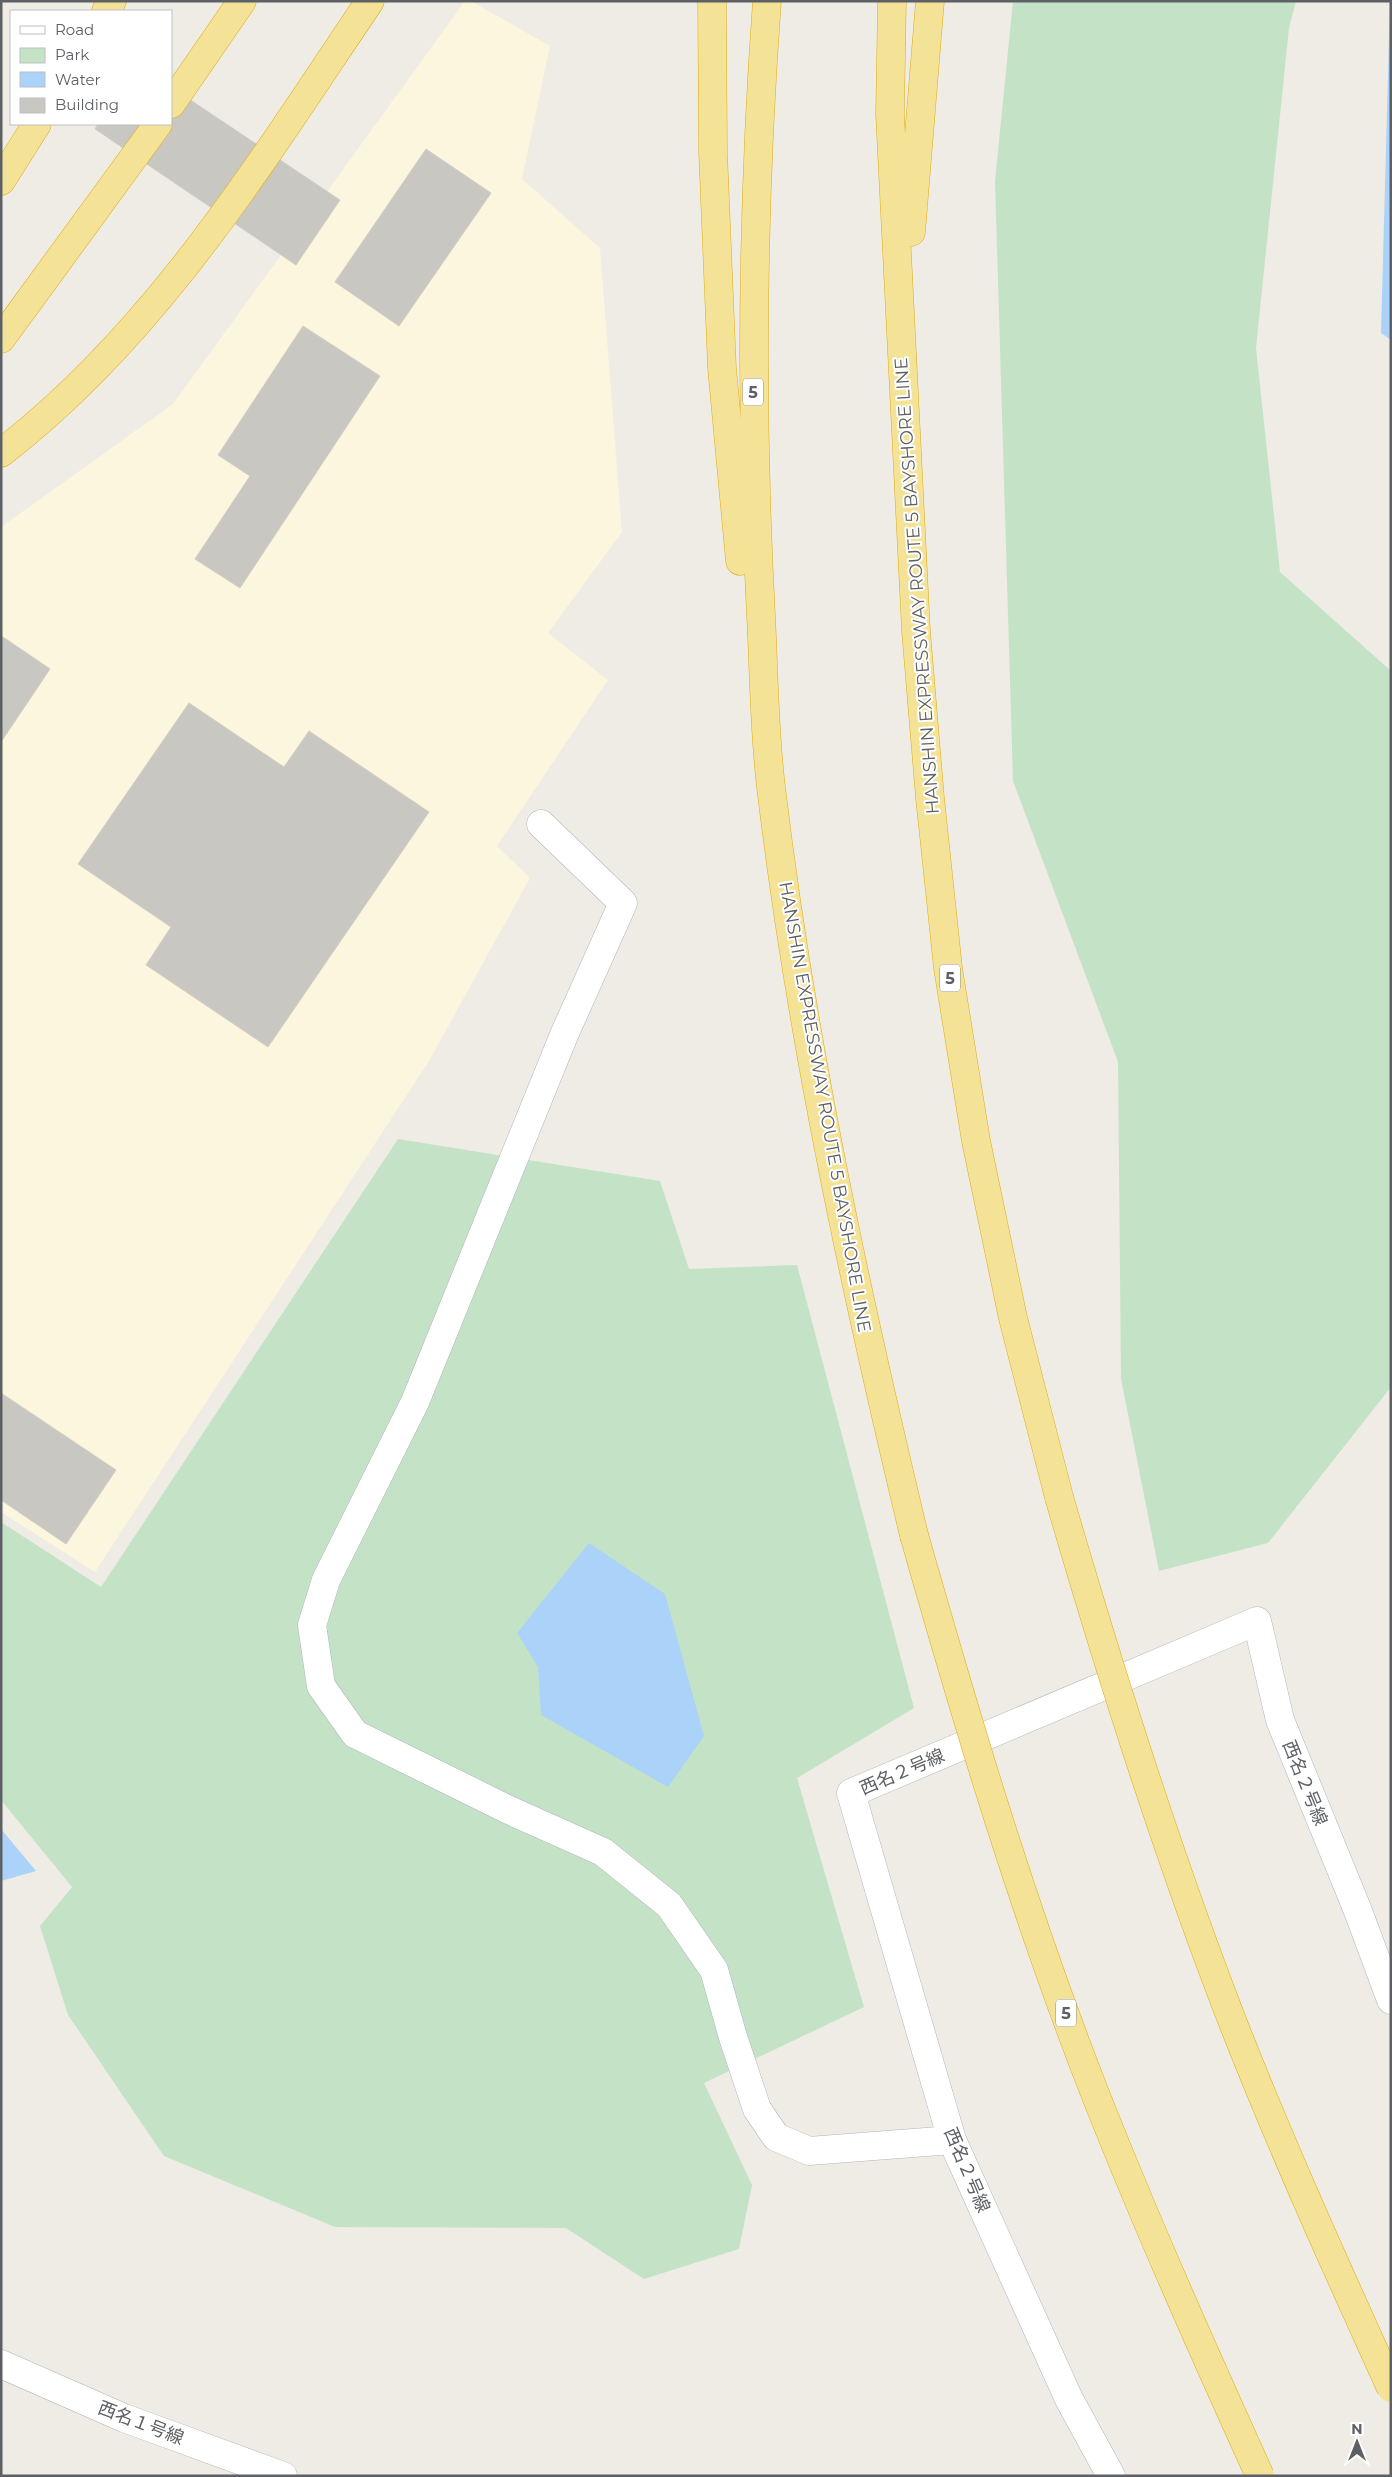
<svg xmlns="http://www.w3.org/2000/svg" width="1392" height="2477" viewBox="0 0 1392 2477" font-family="Montserrat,'Noto Sans JP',sans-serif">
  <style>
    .commercial { fill: #fbf6dd }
    .green { fill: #c4e3c6 }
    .water { fill: #abd2f8 }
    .building { fill: #c9c7c2; stroke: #d2cec4 }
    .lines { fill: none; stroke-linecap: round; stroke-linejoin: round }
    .minor-casing { stroke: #b2b5b9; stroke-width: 29 }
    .highway-casing { stroke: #dfac14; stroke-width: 29 }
    .minor { stroke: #fff; stroke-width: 28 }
    .highway { stroke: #f4e296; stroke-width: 28 }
    .highway-bridge-casing { stroke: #dfac14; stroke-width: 29; stroke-linecap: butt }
    .highway-bridge { stroke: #f4e296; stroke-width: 28 }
    .labels { text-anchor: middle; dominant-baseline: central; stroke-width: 4; stroke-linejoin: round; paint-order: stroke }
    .shield { fill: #fff; stroke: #8e9092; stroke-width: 1 }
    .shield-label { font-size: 16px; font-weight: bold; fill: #5d6064 }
    .street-label { font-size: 18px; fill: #5d6064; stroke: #fff }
  </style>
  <rect width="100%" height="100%" fill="#eeece5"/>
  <path class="commercial" d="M 465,1 L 471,1 L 550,46 L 522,179 L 600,248 L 622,532 L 548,633 L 608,680 L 497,846 L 530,878 L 429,1061 L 95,1572 L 1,1512 L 1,527 L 173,404 Z"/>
  <g class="green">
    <path d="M 1013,1 L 1296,1 L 1289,28 L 1256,348 L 1280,572 L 1391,671 L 1391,1387 L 1268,1543 L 1159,1571 L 1121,1379 L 1118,1062 L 1013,781 L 995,181 Z"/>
    <path d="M 398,1139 L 660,1181 L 689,1269 L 797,1265 L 914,1708 L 797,1778 L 864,2007 L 704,2083 L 752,2185 L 739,2249 L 644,2279 L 566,2228 L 335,2227 L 164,2156 L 68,2015 L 40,1926 L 72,1887 L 1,1800 L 1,1522 L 101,1587 Z"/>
  </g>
  <g class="water">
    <path d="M 1390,1 L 1391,1 L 1391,340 L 1381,333 Z"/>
    <path d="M 589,1543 L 665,1594 L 704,1736 L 668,1787 L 541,1715 L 538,1667 L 517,1633 Z"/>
    <path d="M 1,1829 L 36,1871 L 1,1881 Z"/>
  </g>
  <g class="building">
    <path d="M 171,87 L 340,200 L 296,265 L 95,129 L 98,124 L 171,124 Z"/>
    <path d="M 426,149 L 491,193 L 399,326 L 335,282 Z"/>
    <path d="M 303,326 L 380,376 L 240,588 L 195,559 L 250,476 L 218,455 Z"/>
    <path d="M 3,637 L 50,669 L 1,742 L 1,639 Z"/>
    <path d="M 189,703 L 284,767 L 309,731 L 429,812 L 268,1047 L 146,965 L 171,927 L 78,864 Z"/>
    <path d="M 1,1393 L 116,1470 L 66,1544 L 1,1500 Z"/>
  </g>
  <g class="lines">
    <defs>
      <g id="minor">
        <path d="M 541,824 L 623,903 L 564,1035 L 415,1402 L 326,1580 L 312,1625 L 321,1686 L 355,1734 L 509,1810 L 603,1852 L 669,1905 L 714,1970 L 733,2037 L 757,2109 L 776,2137 L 809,2151 L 952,2140"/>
        <path d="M 1,2364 L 124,2418 L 283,2476"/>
        <path d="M 1111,2476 L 1069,2399 L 952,2140 L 851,1793 L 1257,1621 L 1280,1720 L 1358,1911 L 1391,2000"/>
      </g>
      <g id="highway">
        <path d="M 712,1 L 713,152 L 722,368 L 740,561"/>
        <path d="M 767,1 C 752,206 750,411 761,616 C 764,672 764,730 771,787 C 801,1039 855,1289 914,1535"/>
        <path d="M 892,1 L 890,114 L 916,631 L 930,798 L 948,968 L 976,1141 L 1013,1318 L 1059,1497"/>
        <path d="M 106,11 L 112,1"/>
        <path d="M 171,104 L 242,1"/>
        <path d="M 1,181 L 37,124"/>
        <path d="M 911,232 L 930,1"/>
        <path d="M 1,339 L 158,124"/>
        <path d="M 1,453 C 157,333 261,162 370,1"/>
      </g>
    </defs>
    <use href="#minor" class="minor-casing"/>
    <use href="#highway" class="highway-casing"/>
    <use href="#minor" class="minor"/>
    <use href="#highway" class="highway"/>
    <defs>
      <g id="highway-bridge">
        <path d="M 1059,1497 C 1111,1676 1167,1854 1235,2028 C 1283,2150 1337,2269 1391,2388"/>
        <path d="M 914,1535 C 968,1725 1024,1913 1096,2096 C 1147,2225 1203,2350 1260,2476"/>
      </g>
    </defs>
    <use href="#highway-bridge" class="highway-bridge-casing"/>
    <use href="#highway-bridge" class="highway-bridge"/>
  </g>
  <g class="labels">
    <g class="shield">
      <rect x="743" y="378.5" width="20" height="27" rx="4"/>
      <rect x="940" y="964.5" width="20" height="27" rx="4"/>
      <rect x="1056" y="1999.5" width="20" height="27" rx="4"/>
    </g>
    <g class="shield-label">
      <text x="753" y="392">5</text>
      <text x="950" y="978">5</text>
      <text x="1066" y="2013">5</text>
    </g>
    <g class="street-label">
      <text transform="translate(917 586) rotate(-94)">HANSHIN EXPRESSWAY ROUTE 5 BAYSHORE LINE</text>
      <text transform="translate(825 1107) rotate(80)">HANSHIN EXPRESSWAY ROUTE 5 BAYSHORE LINE</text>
      <text transform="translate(902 1772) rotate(-23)">西名２号線</text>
      <text transform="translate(1305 1783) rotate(68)">西名２号線</text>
      <text transform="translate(967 2170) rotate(67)">西名２号線</text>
      <text transform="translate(141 2423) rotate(21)">西名１号線</text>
    </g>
  </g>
  <rect width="1392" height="2477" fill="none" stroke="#5d6064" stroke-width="5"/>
  <rect x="10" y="10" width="162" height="115" fill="#ffffff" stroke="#bebfc1"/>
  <rect x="20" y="26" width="25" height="8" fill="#ffffff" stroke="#bebfc1"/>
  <text x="55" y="35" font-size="15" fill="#5d6064">Road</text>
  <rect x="20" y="48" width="25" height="15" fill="#c4e3c6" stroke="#bebfc1"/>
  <text x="55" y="60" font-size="15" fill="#5d6064">Park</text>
  <rect x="20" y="72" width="25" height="15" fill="#abd2f8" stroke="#bebfc1"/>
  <text x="55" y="85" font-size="15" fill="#5d6064">Water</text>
  <rect x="20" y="98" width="25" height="15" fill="#c9c7c2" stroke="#bebfc1"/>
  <text x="55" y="110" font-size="15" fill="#5d6064">Building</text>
  <g transform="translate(1357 2442)" stroke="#ffffff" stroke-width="4" paint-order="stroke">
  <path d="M0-4L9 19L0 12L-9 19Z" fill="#5d6064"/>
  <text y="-8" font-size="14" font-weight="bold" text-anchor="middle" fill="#5d6064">N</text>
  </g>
</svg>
